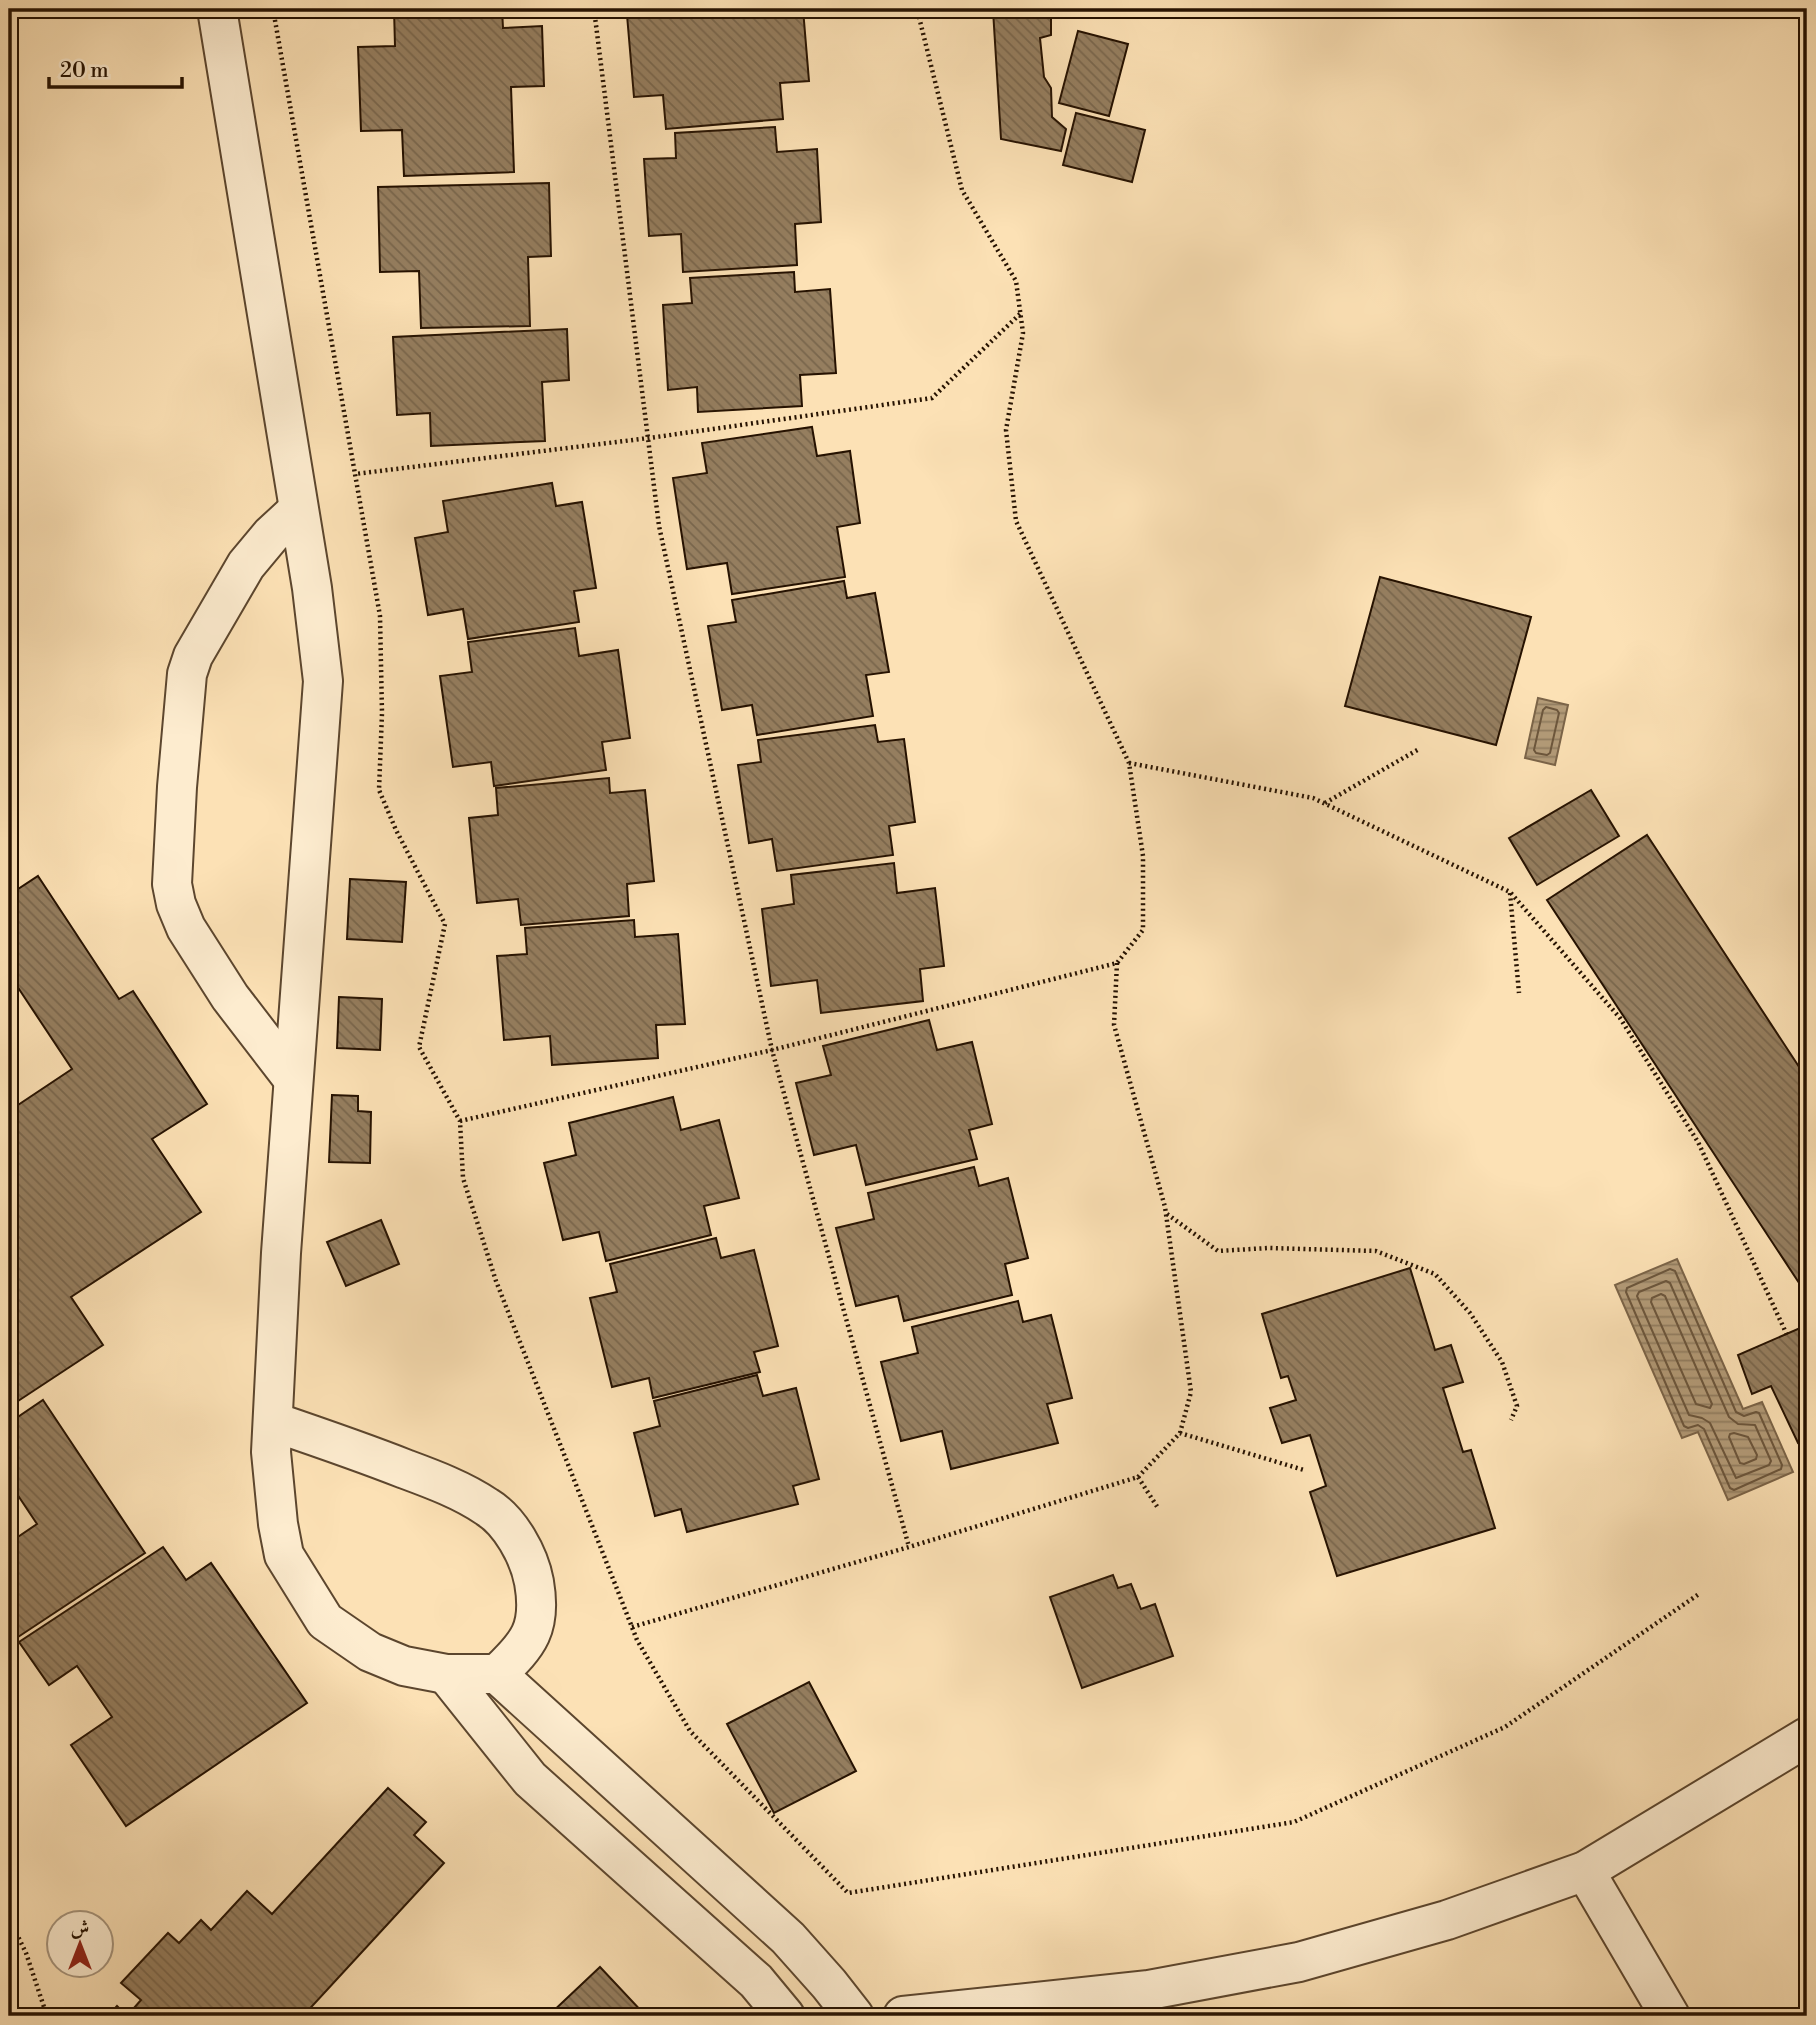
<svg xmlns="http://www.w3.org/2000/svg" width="1816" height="2025" viewBox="0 0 1816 2025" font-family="'Libre Bodoni',Amiri,serif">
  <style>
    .water { fill: url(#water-rules); stroke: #7b6448; stroke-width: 2 }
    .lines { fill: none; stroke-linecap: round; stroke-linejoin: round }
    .shore { stroke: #6c563c; stroke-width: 2 }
    .building { fill: url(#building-back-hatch); stroke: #261201; stroke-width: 2 }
    .minor-casing { stroke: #5c462e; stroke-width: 42 }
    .path { stroke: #261201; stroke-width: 4.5; stroke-dasharray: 2 3.5; stroke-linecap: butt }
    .minor { stroke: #fdeccf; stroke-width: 38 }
  </style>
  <defs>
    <pattern id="water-rules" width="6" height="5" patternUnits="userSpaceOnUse" patternTransform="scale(1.75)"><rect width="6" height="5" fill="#b39b78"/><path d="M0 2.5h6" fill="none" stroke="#917d60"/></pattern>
    <pattern id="building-back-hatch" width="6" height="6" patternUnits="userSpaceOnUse" patternTransform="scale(1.75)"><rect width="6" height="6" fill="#957e5f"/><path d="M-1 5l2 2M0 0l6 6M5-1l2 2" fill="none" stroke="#79664c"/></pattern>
  </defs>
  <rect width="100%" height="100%" fill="#fce1b5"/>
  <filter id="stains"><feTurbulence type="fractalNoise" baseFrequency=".00286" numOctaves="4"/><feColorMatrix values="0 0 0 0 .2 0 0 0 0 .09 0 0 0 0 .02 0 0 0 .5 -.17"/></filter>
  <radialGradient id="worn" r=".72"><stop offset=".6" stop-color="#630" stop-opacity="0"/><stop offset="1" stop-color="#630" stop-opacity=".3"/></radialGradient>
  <g class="water">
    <path d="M 1538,698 L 1568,705 L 1555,765 L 1525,758 Z"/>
    <path d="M 1677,1259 L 1743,1409 L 1762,1402 L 1793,1472 L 1728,1500 L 1698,1432 L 1682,1438 L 1615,1285 Z"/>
  </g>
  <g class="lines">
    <g class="shore">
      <path d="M 1546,707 L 1557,710 L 1559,713 L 1550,753 L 1547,755 L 1536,753 L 1534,750 L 1543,710 Z"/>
      <path d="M 1670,1269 L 1675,1271 L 1736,1412 L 1744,1416 L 1756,1412 L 1759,1413 L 1782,1465 L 1781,1469 L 1734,1490 L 1730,1488 L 1704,1429 L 1698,1425 L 1688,1428 L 1684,1426 L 1626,1292 L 1627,1288 Z"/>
      <path d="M 1666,1281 L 1670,1283 L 1729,1417 L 1738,1424 L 1755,1425 L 1771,1461 L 1769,1465 L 1736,1478 L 1710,1423 L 1702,1418 L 1689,1415 L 1637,1296 L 1639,1292 Z"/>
      <path d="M 1661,1294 L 1665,1296 L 1712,1404 L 1710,1408 L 1696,1404 L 1651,1302 L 1652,1298 Z"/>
      <path d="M 1734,1433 L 1748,1437 L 1757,1455 L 1756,1459 L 1744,1464 L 1740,1463 L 1729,1437 L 1730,1434 Z"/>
    </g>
  </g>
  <g class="building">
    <path d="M 394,9 L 502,9 L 503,28 L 542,26 L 544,86 L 511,87 L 514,172 L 404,176 L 402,130 L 361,131 L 358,47 L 395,46 Z"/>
    <path d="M 651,9 L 803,9 L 809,81 L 780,83 L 783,119 L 666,129 L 663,95 L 634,97 L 627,15 L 652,13 Z"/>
    <path d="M 1068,9 L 1069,11 L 1051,16 L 1051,35 L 1040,38 L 1044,77 L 1051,88 L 1052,117 L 1066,129 L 1061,151 L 1001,139 L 993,10 Z"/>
    <path d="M 1078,31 L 1128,44 L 1109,116 L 1059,103 Z"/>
    <path d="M 1076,113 L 1145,130 L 1132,182 L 1063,165 Z"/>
    <path d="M 775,127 L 777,152 L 817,149 L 821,222 L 795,224 L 797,265 L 683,272 L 681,234 L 649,236 L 644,159 L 676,158 L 675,133 Z"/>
    <path d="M 549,183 L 551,256 L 528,257 L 530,326 L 421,328 L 419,271 L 380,272 L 378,187 Z"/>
    <path d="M 794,272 L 795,292 L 830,289 L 836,373 L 800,375 L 802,406 L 698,412 L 697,387 L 668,390 L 663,305 L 692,303 L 690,278 Z"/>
    <path d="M 567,329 L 569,380 L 542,382 L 545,441 L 431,446 L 430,413 L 397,415 L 393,337 Z"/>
    <path d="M 812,427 L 817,456 L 850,451 L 860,523 L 837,527 L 845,577 L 732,594 L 727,563 L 687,569 L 673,478 L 707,473 L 702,443 Z"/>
    <path d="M 552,483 L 556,506 L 582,502 L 596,588 L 574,591 L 579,622 L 468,639 L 463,609 L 428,615 L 415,538 L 448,532 L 443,501 Z"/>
    <path d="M 1380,577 L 1531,617 L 1496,745 L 1345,706 Z"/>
    <path d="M 844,581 L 847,598 L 875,593 L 889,672 L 866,675 L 873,716 L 757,735 L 752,705 L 722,710 L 708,626 L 736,622 L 732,600 Z"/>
    <path d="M 575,628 L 579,656 L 618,650 L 630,738 L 602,742 L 606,770 L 494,786 L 491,762 L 453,767 L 440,676 L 472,672 L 468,642 Z"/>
    <path d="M 875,725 L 878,742 L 904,739 L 915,822 L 889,826 L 893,855 L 777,871 L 772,839 L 749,843 L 738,765 L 761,762 L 758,740 Z"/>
    <path d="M 609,778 L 610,793 L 645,790 L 654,881 L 627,884 L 629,916 L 521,925 L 518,899 L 477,903 L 469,818 L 498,815 L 496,788 Z"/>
    <path d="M 1591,790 L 1619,836 L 1537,885 L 1509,838 Z"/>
    <path d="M 1647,835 L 1807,1079 L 1807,1295 L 1547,900 Z"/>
    <path d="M 894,863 L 897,893 L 935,888 L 944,966 L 920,969 L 923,1001 L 821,1013 L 817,980 L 771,986 L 762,909 L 794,904 L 791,875 Z"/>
    <path d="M 38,876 L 119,999 L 133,991 L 207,1104 L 152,1139 L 201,1212 L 71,1297 L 103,1345 L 9,1407 L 9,1111 L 72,1069 L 9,974 L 9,895 Z"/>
    <path d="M 350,879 L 406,882 L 402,942 L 347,939 Z"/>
    <path d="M 634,920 L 635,937 L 678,934 L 685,1024 L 656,1025 L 658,1058 L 552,1065 L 550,1036 L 504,1040 L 497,956 L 527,954 L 525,928 Z"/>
    <path d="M 339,997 L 382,999 L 380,1050 L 337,1048 Z"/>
    <path d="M 929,1020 L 937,1050 L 972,1042 L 992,1124 L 969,1130 L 977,1159 L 866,1185 L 856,1145 L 814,1155 L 796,1083 L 831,1075 L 823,1046 Z"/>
    <path d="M 332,1095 L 358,1096 L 358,1111 L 371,1112 L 370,1163 L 329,1162 Z"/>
    <path d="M 673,1097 L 681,1130 L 719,1120 L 739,1198 L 704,1206 L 711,1235 L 606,1261 L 599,1232 L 563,1240 L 544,1163 L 576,1155 L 569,1123 Z"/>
    <path d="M 974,1167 L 979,1186 L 1008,1178 L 1028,1258 L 1005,1264 L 1012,1295 L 904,1321 L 898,1296 L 856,1306 L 836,1228 L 874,1219 L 868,1193 Z"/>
    <path d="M 381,1220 L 399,1264 L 346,1286 L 327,1242 Z"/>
    <path d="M 716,1238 L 721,1258 L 754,1250 L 778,1346 L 754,1352 L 760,1372 L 653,1398 L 649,1378 L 612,1387 L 590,1298 L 617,1292 L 610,1264 Z"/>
    <path d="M 1410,1268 L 1435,1350 L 1451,1345 L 1463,1382 L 1443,1388 L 1463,1452 L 1471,1450 L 1495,1528 L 1337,1576 L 1310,1492 L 1326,1486 L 1310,1435 L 1282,1443 L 1270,1408 L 1296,1400 L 1288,1376 L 1281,1378 L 1262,1314 Z"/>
    <path d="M 1018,1301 L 1023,1322 L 1051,1315 L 1072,1398 L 1047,1404 L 1058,1443 L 951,1469 L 942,1431 L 901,1441 L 881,1362 L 918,1353 L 912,1327 Z"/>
    <path d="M 1807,1325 L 1807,1439 L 1798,1443 L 1771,1386 L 1752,1394 L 1738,1355 Z"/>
    <path d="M 757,1375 L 763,1396 L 796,1388 L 819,1479 L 793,1486 L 798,1504 L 687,1532 L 681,1509 L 655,1516 L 634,1433 L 660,1426 L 654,1401 Z"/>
    <path d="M 43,1400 L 145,1553 L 9,1643 L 9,1543 L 37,1524 L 9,1482 L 9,1423 Z"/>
    <path d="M 163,1547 L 186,1580 L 211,1563 L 307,1703 L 126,1826 L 71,1745 L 112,1717 L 77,1666 L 49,1685 L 19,1642 Z"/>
    <path d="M 1113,1575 L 1118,1588 L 1131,1584 L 1141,1609 L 1155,1604 L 1173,1656 L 1082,1688 L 1050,1597 Z"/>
    <path d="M 809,1682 L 856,1771 L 774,1813 L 727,1724 Z"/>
    <path d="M 388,1788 L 426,1822 L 414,1835 L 444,1863 L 303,2016 L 108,2016 L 117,2006 L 127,2016 L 141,2000 L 121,1983 L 168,1933 L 179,1943 L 201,1920 L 211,1930 L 247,1891 L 272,1914 Z"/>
    <path d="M 600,1967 L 646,2016 L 548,2016 Z"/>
  </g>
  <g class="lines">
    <defs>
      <g id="minor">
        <path d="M 217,9 L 312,588 L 323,681 L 281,1253 L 271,1452 L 278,1524 L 284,1555 L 325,1621 L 370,1652 L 404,1666 L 446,1674 L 497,1674 L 788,1938 L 829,1984 L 854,2016"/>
        <path d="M 293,1079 L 230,997 L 186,928 L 176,904 L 172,884 L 177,787 L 187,674 L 193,656 L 246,565 L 271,535 L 298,510"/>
        <path d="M 274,1422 C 318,1437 362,1452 405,1469 C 432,1479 462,1490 487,1507 C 510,1521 529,1555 534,1582 C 542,1628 529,1644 497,1674"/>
        <path d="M 446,1674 L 530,1779 L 756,1981 L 785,2016"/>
        <path d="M 1585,1871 L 1670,2016"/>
        <path d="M 903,2016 L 1149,1990 L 1299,1962 L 1447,1920 L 1585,1871 L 1807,1737"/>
      </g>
    </defs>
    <use href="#minor" class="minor-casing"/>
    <g class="path">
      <path d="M 273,9 L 355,474"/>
      <path d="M 594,9 L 659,526 L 772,1050 L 909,1547"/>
      <path d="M 1020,314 L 932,398 L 649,438 L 355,474 L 380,616 L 382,713 L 379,790 L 396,830 L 445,924 L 419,1047 L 460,1121 L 463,1178 L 496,1281 L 637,1640 L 690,1731 L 848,1893 L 1294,1822 L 1505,1727 L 1699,1594"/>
      <path d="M 1129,763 L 1313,798 L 1510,892 L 1620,1018 L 1698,1142 L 1787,1335"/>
      <path d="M 1325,803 L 1419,749"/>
      <path d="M 1510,893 L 1519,993"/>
      <path d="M 1117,963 L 1114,1025 L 1165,1207 L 1191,1392 L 1180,1433"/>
      <path d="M 460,1121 L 772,1050 L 1117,963 L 1143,930 L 1143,856 L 1129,763 L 1016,521 L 1006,430 L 1023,333 L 1016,281 L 962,190 L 917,9"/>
      <path d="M 1167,1214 L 1218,1251 L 1268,1248 L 1376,1251 L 1435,1274 L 1470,1313 L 1502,1362 L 1517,1406 L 1511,1420"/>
      <path d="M 1138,1477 L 1180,1433 L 1304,1470"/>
      <path d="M 632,1627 L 909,1547 L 1138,1477 L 1158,1508"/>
      <path d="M 9,1918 L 26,1953 L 47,2016"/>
    </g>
    <use href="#minor" class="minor"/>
  </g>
  <rect width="1816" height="2025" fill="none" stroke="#fce1b5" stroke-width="35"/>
  <rect x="10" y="10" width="1795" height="2004" fill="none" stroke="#261201" stroke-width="3.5"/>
  <rect x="18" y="18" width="1781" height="1990" fill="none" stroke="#261201" stroke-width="2"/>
  <g transform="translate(80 1944)"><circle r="33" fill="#fdeccf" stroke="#a7957d" stroke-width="2"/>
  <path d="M0-5L12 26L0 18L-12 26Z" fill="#8f2418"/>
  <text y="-10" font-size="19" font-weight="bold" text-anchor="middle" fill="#261201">ش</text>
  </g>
  <path d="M49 77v10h133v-10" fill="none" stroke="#261201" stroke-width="3.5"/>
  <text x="60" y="77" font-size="21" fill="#261201" stroke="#fdeccf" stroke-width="5" paint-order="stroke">20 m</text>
  <rect width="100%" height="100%" filter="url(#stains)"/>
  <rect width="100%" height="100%" fill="url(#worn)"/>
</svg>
